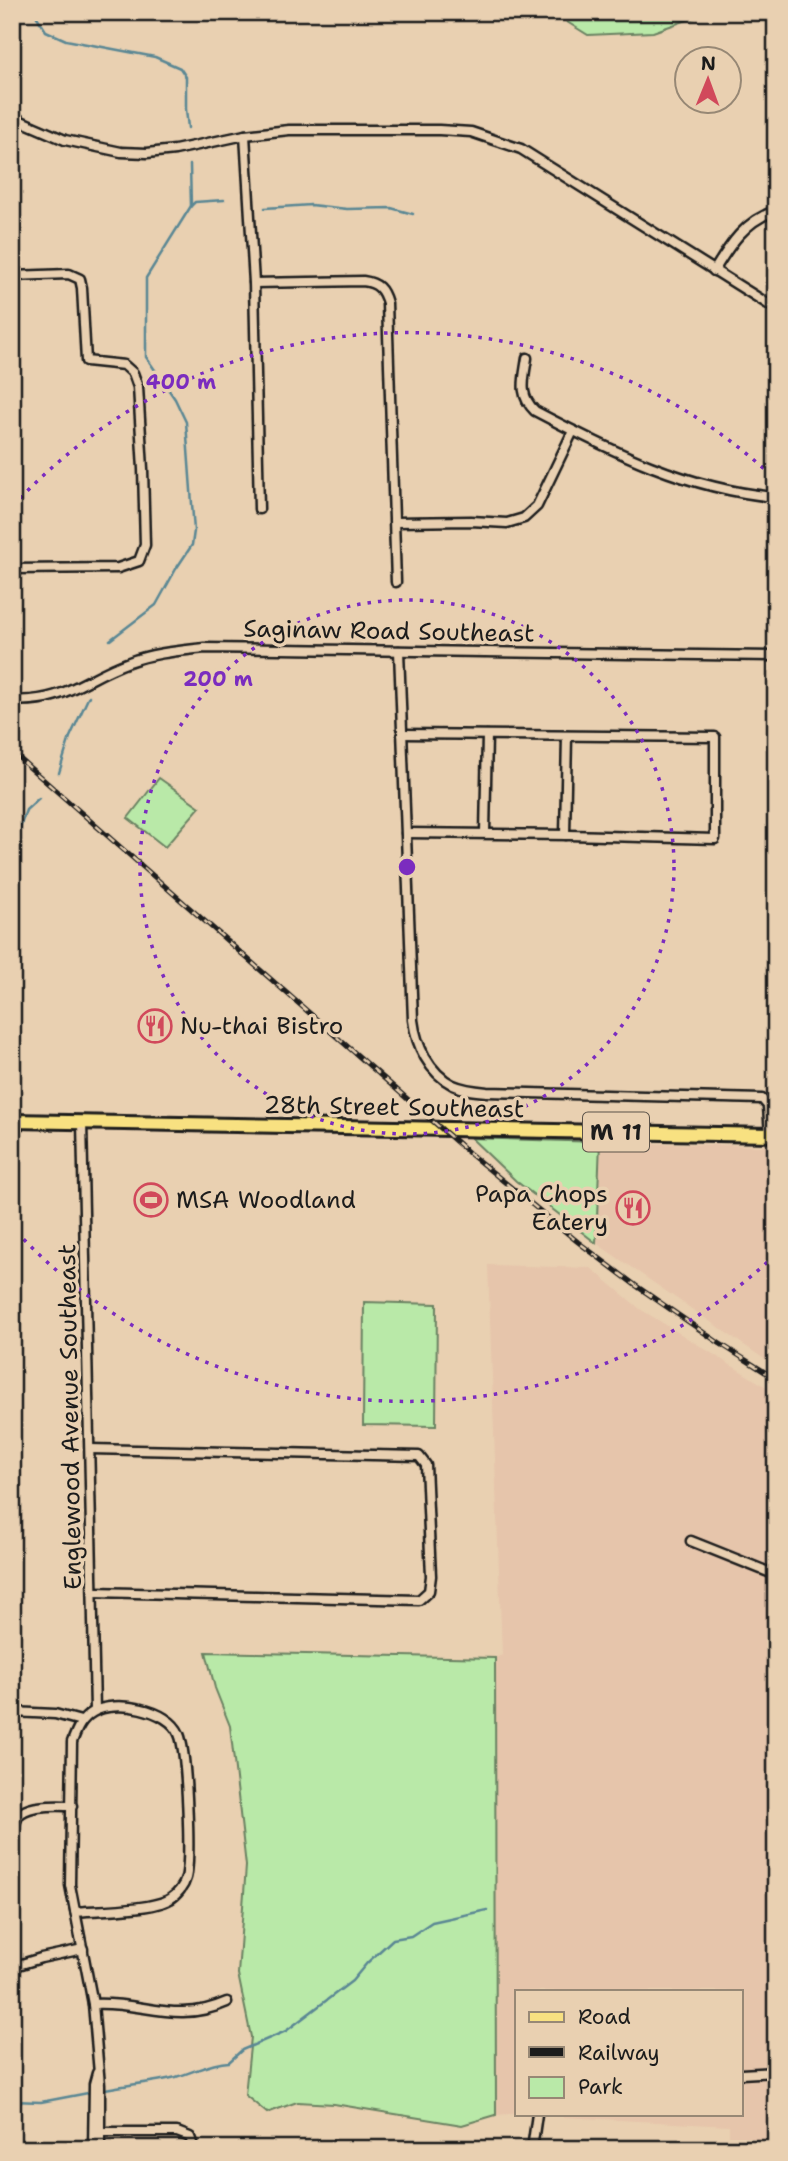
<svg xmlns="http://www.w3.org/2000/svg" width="788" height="2161" viewBox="0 0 788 2161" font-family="'Shantell Sans',sans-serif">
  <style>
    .built { fill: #e6c5ab; fill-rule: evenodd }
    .green { fill: #b9e9a8; stroke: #6a8262; stroke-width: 2 }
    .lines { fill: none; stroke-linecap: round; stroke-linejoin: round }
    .stream { stroke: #5a8794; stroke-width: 2.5 }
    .minor-casing { stroke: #1c1c1c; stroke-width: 13 }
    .primary-casing { stroke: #1c1c1c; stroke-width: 18 }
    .minor { stroke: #e9d0b1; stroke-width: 8 }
    .primary { stroke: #f8e181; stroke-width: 12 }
    .rail-casing { stroke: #1c1c1c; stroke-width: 5 }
    .rail { stroke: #e9d0b1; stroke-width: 2.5; stroke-dasharray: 8; stroke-linecap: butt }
    .ring { fill: none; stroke: #7b2cbf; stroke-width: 3.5; stroke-dasharray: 3.5 7 }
    .labels { text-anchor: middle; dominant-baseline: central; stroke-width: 7; stroke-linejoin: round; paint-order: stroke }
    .shield { fill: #e9d0b1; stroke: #5a5249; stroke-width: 2 }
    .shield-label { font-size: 23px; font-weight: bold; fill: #1c1c1c }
    .street-label { font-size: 24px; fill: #1c1c1c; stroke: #e9d0b1 }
    .poi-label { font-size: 24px; fill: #1c1c1c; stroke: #e9d0b1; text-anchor: start }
    .centre { fill: #7b2cbf; stroke: #e9d0b1; stroke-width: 3.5 }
    .ring-label { font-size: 21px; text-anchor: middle; font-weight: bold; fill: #7b2cbf; stroke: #e9d0b1; stroke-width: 7; stroke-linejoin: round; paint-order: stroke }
  </style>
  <rect width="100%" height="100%" fill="#e9d0b1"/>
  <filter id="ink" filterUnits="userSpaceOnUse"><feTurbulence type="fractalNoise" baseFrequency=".0143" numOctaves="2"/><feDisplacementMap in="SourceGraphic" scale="14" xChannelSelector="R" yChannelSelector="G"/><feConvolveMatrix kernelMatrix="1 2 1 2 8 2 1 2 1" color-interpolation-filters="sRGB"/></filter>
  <g filter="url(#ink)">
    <g class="built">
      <path d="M 600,1142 L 776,1146 L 776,1367 L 596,1243 Z"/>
      <path d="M 488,1265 L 591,1268 L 640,1309 L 776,1393 L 776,2149 L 729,2149 L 729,2126 L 509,2114 L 496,2115 L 495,1658 L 502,1655 ZM 517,1991 L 741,1991 L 741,2114 L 517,2114 Z"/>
    </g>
    <g class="green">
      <path d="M 551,12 L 710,12 L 653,32 L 588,35 Z"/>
      <path d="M 159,778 L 200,807 L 165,847 L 128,818 Z"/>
      <path d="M 471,1138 L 600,1142 L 596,1243 L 516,1181 Z"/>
      <path d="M 364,1302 L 437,1304 L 436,1426 L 363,1425 Z"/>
      <path d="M 206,1652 L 495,1658 L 496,2115 L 462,2125 L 334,2104 L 297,2102 L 267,2113 L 245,2095 L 251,2037 L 238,1974 L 246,1866 L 230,1726 L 215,1688 Z"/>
    </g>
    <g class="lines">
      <g class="stream">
        <path d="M 34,12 L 46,31 L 66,40 L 155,57 L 180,68 L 186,77 L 186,109 L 188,128"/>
        <path d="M 191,206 L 195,202 L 224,200"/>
        <path d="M 265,208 L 311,205 L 347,209 L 391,208 L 413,214"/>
        <path d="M 110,640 L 156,605 L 176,569 L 192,545 L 194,531 L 186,422 L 175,399 L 146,357 L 146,278 L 191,206 L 190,165"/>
        <path d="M 59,773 L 70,737 L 89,696"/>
        <path d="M 12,872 L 18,833 L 26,810 L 39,798"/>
        <path d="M 105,2089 C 129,2084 152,2083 176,2077 C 194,2072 210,2063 229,2062 L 242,2050 L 286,2031 L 352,1981 L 367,1963 L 393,1939 L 411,1936 L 432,1922 L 487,1910"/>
        <path d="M 12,2101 L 41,2102 L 88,2093"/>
      </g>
      <defs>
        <g id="minor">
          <path d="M 12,114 L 21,121 L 65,140 L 121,152 L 147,153 L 175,150 L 245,135 L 289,130 L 439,130 L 471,132 L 521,149 L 776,309"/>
          <path d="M 12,132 L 21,121"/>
          <path d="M 245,135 L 254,283 L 259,509"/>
          <path d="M 714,271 C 729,246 746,219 776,211"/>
          <path d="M 12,276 L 69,274 L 80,279 L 82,288 L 86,361 L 124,365 L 133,373 L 138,387 L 143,469 L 145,545 L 139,561 L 118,568 L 12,569"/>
          <path d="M 254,283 L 363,281 C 378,283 383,289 387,303 L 396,582"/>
          <path d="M 527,358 C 524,379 518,395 535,411 C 611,451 689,490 776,497"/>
          <path d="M 395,522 L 471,521 L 507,523 L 524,518 L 537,506 L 573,431"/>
          <path d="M 399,651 L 413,1020 C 416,1045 429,1073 453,1085 C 464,1090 475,1091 487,1092 L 762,1099 L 768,1106 L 770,1135"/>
          <path d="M 12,700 C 63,704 84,678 129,662 C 153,653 178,651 204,648 L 776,656"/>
          <path d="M 402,734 L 715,737 L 715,839 L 569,835 L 406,833"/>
          <path d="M 485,833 L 487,735"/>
          <path d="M 565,835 L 567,736"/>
          <path d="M 82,1122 L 95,1710"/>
          <path d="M 90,1449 L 419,1456 L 426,1465 L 431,1576 L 429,1591 L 419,1600 L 94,1592"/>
          <path d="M 691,1541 L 776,1575"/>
          <path d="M 12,1712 L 55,1714 L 81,1721"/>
          <path d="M 12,1834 C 14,1828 16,1817 21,1813 C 33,1804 58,1806 72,1806"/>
          <path d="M 75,1912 C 97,1910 152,1910 170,1899 C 177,1895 184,1886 186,1878 C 191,1859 187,1752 179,1734 C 169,1709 115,1699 93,1712 C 81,1719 77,1729 72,1742 L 70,1885 L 93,2004 L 100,2085 L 100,2149"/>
          <path d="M 12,1967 L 41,1958 L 83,1949"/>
          <path d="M 93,2004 C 144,2001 175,2025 227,2002"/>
          <path d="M 741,2074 L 776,2072"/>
          <path d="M 100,2132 L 177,2132 L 190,2137 L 194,2149"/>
          <path d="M 93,2149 L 94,2084 L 97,2073"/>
          <path d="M 532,2149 L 537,2114"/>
        </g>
        <path id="primary" d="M 12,1121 L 776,1135"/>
      </defs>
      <use href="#minor" class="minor-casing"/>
      <use href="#primary" class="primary-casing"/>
      <use href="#minor" class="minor"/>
      <use href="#primary" class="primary"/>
      <defs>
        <path id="rail" d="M 12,752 L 469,1153 L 578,1242 L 635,1285 L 719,1343 L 776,1379"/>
      </defs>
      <use href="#rail" class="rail-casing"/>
      <use href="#rail" class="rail"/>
    </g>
  </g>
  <g class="ring">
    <circle cx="407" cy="867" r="267"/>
    <path d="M775 1255A535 535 0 0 1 13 1228M13 506A535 535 0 0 1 775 479"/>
  </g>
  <defs>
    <symbol id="restaurant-ring" viewBox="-11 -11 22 22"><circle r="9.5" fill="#e9d0b1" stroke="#d1495b" stroke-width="1.5"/><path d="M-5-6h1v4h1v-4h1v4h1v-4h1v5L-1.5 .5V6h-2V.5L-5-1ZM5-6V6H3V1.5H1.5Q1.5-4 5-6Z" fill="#d1495b"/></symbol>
    <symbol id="stadium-ring" viewBox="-11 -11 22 22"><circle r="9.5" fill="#e9d0b1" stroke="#d1495b" stroke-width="1.5"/><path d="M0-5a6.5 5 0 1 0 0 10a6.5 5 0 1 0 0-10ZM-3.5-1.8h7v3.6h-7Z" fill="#d1495b"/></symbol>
  </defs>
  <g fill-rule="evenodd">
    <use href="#restaurant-ring" x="136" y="1007" width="38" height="38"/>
    <use href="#stadium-ring" x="132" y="1181" width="38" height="38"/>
    <use href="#restaurant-ring" x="614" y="1189" width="38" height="38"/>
  </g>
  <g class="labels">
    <rect class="shield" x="583" y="1112.5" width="66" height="39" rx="5"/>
    <g class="shield-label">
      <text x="616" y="1132">M 11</text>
    </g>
    <g class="street-label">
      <text transform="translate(389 631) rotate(1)">Saginaw Road Southeast</text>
      <text transform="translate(394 1107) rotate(1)">28th Street Southeast</text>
      <text transform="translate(70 1417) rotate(-91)">Englewood Avenue Southeast</text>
    </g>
    <g class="poi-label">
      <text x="180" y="1026">Nu-thai Bistro</text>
      <text x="608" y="1194" text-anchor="end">Papa Chops<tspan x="608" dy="28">Eatery</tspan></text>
      <text x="176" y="1200">MSA Woodland</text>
    </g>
  </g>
  <circle cx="407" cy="867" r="10" class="centre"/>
  <g class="ring-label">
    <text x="181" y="389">400 m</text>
    <text x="218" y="686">200 m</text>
  </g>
  <rect width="788" height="2161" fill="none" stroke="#e9d0b1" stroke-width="42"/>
  <rect x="21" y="21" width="746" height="2119" fill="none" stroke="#1c1c1c" stroke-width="2.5" filter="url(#ink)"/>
  <rect x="515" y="1990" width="228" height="126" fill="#e9d0b1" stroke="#978875" stroke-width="2"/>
  <rect x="529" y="2012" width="35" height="10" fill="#f8e181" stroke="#978875" stroke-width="2"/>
  <text x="578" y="2024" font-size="21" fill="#1c1c1c">Road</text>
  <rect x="529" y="2047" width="35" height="10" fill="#1c1c1c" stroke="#978875" stroke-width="2"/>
  <text x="578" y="2060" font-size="21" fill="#1c1c1c">Railway</text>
  <rect x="529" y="2077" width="35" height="21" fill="#b9e9a8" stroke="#978875" stroke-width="2"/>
  <text x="578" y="2094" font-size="21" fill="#1c1c1c">Park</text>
  <g transform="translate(708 80) rotate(1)"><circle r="33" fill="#e9d0b1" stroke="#978875" stroke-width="2"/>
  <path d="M0-5L12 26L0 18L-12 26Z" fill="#d1495b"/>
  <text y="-10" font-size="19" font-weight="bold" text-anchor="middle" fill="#1c1c1c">N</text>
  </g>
</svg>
